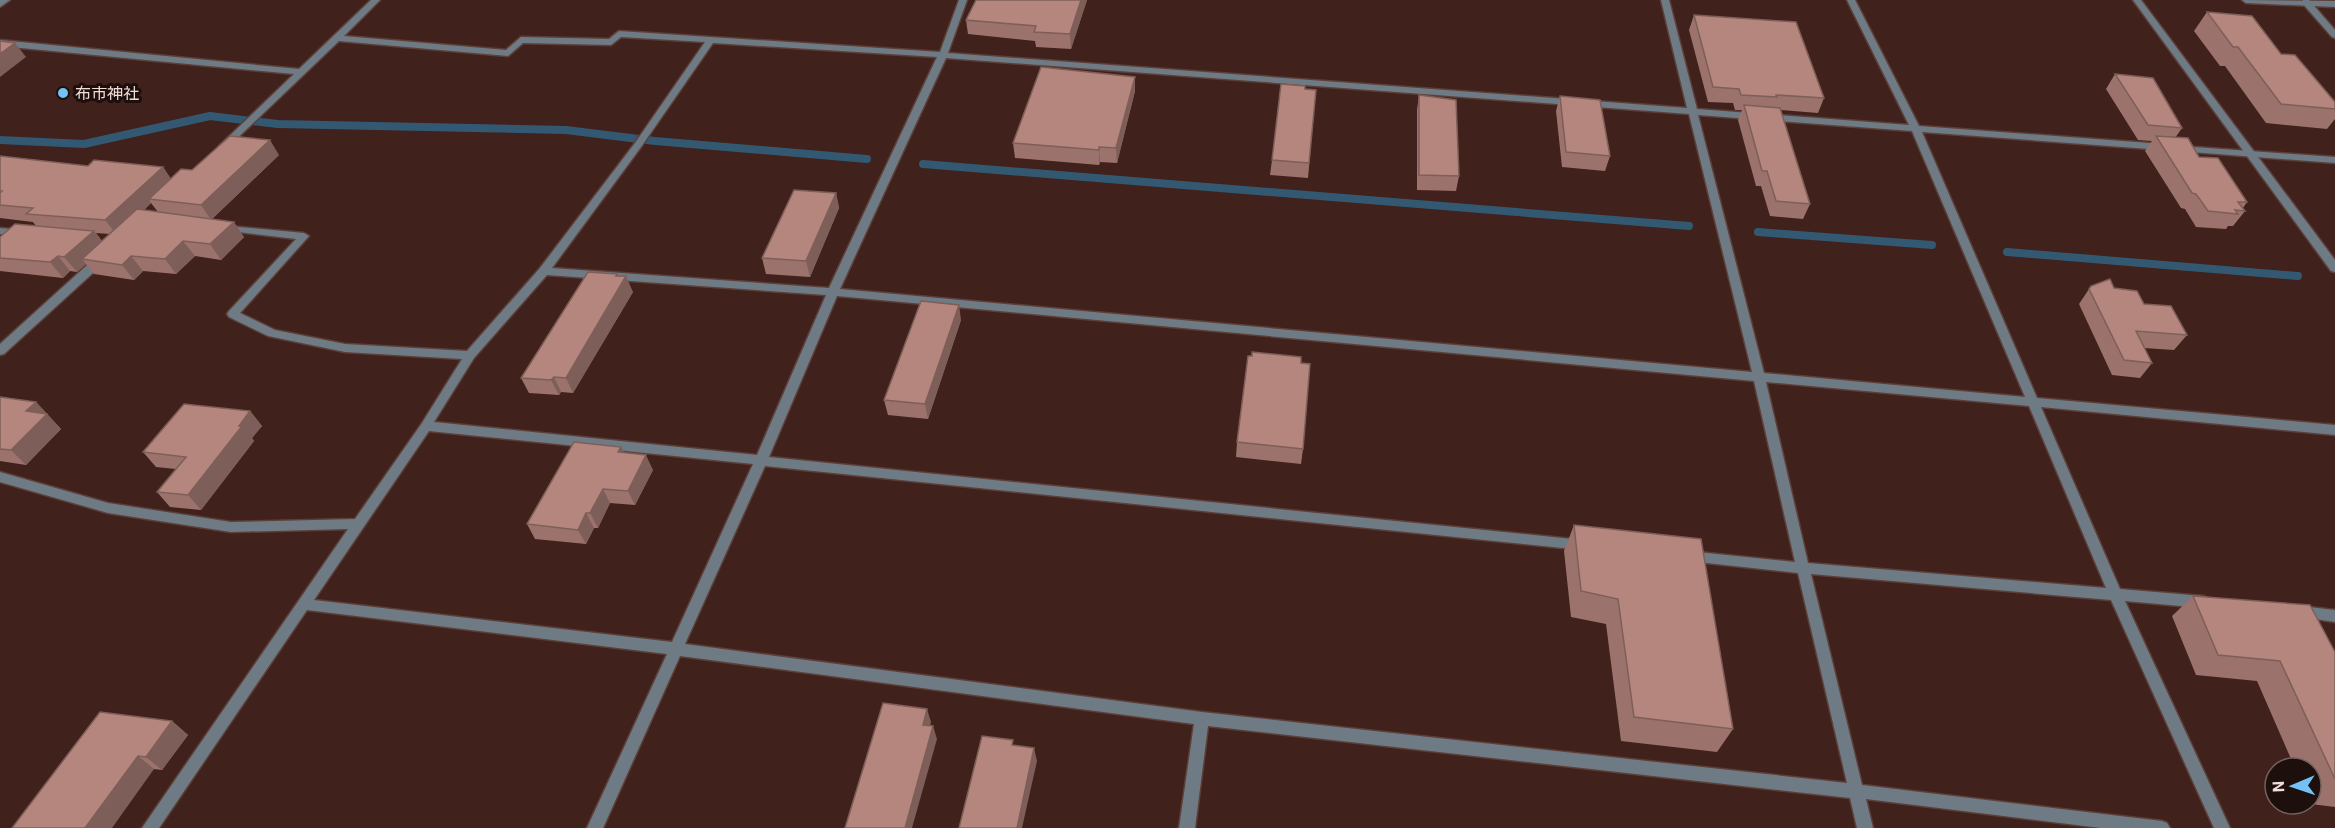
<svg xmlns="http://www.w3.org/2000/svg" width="2335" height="828" viewBox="0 0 2335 828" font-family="Roboto,'Noto Sans JP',sans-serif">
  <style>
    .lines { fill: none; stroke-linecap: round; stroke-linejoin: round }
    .stream { stroke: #335871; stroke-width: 8 }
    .minor-casing { stroke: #5c3f39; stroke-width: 3 }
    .tertiary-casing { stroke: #5c3f39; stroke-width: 3 }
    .minor { fill: #6e7b85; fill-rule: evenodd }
    .tertiary { fill: #6e7b85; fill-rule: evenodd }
    .wall { fill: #9b736c; fill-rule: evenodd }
    .shaded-wall { fill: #7e5e58 }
    .building { fill: #b4867d; stroke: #7e5e58; stroke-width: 1.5 }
    .poi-dot { fill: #73c1f6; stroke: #1d0f0c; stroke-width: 2 }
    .labels { text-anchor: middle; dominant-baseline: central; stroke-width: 6; stroke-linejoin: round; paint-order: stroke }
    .far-poi-label { font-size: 16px; fill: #f2dcd8; stroke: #1d0f0c; text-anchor: start }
  </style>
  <rect width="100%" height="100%" fill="#40211b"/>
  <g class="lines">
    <g class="stream">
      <path d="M 0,140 L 84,144 L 210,116 L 278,124 L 566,130 L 655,141 L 867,159"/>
      <path d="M 923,164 L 1689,226"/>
      <path d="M 1758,232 L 1932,245"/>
      <path d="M 2007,252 L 2298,276"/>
    </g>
    <defs>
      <g id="minor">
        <path d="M 0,0 L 10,0 L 0,7 Z"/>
        <path d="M 371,0 L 380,0 L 344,36 L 506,50 L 521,37 L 609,39 L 619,31 L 940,52 L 959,0 L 967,0 L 948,53 L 1687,108 L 1661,0 L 1669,0 L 1697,109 L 1909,125 L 1847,0 L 1855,0 L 1919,126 L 2163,144 L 2168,147 L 2163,150 L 1922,132 L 2037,398 L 2335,425 L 2335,435 L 2041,407 L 2120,589 L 2203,596 L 2208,598 L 2210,602 L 2208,606 L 2203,608 L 2125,601 L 2230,828 L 2214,828 L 2111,600 L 1811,574 L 1862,785 L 2162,821 L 2167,823 L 2170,828 L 2101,828 L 1866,799 L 1873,828 L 1857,828 L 1850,798 L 1208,726 L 1195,828 L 1179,828 L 1194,724 L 680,656 L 603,828 L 587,828 L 667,654 L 307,610 L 159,828 L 142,828 L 348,529 L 231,532 L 108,513 L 0,482 L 0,472 L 108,503 L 231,522 L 355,519 L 422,423 L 462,359 L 345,352 L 268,336 L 229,317 L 227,314 L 229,311 L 296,239 L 222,230 L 218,229 L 217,227 L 218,225 L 304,233 L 309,236 L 240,313 L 275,330 L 345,344 L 467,351 L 540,268 L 635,143 L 705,42 L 621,37 L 611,45 L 523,43 L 508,56 L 339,41 L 225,150 L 219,150 L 219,146 L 294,74 L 0,46 L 0,40 L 299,69 ZM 713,43 L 937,57 L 829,288 L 552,268 L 641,147 ZM 946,58 L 1689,114 L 1752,372 L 840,289 ZM 1698,115 L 1912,131 L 2025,397 L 1764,373 ZM 547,275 L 826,295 L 757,455 L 434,422 L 474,358 ZM 837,296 L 1754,381 L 1795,562 L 1688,551 L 1683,552 L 1681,556 L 1683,560 L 1688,561 L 1798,573 L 1847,783 L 1202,712 L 685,644 L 765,466 L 1582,550 L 1587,549 L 1589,545 L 1587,541 L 1582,540 L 769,457 ZM 1766,382 L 2029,406 L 2106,588 L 1808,563 ZM 429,431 L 753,464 L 672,642 L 314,600 Z"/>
        <path d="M 2303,0 L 2309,0 L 2335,30 L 2335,38 L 2332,37 L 2303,4 Z"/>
        <path d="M 2181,146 L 2335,157 L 2335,163 L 2178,151 L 2178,147 Z"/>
        <path d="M 0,228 L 23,230 L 28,233 L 23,236 L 0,234 Z"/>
        <path d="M 101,255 L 106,259 L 105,262 L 4,354 L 0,355 L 0,344 L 97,256 Z"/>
        <path d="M 2300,606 L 2335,610 L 2335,622 L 2295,616 L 2293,612 L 2295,608 Z"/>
      </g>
      <g id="tertiary">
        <path d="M 2133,0 L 2141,0 L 2335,260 L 2335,272 L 2331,271 Z"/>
        <path d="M 2242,0 L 2335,1 L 2335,7 L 2246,3 Z"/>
      </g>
    </defs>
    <use href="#minor" class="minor-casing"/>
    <use href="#tertiary" class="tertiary-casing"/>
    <use href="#minor" class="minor"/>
    <use href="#tertiary" class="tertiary"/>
  </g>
  <g class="wall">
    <path d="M 1087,0 L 1071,49 L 1036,47 L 1035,41 L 968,34 L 966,20 Z"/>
    <path d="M 2207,12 L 2281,54 L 2335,102 L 2335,119 L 2327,129 L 2266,123 L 2225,66 L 2220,66 L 2194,31 Z"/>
    <path d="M 1694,15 L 1824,98 L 1818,113 L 1781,110 L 1810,204 L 1803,219 L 1770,216 L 1761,186 L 1756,186 L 1738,120 L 1742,110 L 1735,110 L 1733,103 L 1708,102 L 1689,30 Z"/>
    <path d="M 2115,74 L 2182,128 L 2175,138 L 2199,157 L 2247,202 L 2243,208 L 2245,211 L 2233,226 L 2228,226 L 2226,229 L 2196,227 L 2185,209 L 2181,208 L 2145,151 L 2152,141 L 2138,140 L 2106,89 Z"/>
    <path d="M 1135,77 L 1135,91 L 1117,163 L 1100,162 L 1099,165 L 1015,158 L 1013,143 Z"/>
    <path d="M 1305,89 L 1316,90 L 1308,178 L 1270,175 L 1272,160 Z"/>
    <path d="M 1419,95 L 1459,176 L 1456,191 L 1417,190 L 1417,110 Z"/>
    <path d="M 1560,96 L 1610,156 L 1605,171 L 1562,167 L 1556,111 Z"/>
    <path d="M 279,155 L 212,219 L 244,237 L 221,260 L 195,256 L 176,274 L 143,271 L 134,280 L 94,274 L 86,264 L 77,272 L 70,271 L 63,278 L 0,271 L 0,237 L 36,226 L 33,222 L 0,218 L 0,156 L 88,166 L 163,167 L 171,179 L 192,170 ZM 151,203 L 158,212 L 144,210 ZM 96,233 L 110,234 L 102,241 Z"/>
    <path d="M 836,193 L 839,208 L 810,277 L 766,274 L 762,258 Z"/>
    <path d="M 618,276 L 633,292 L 573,393 L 561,392 L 559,395 L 529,393 L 521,378 Z"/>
    <path d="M 2091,286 L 2114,288 L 2144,304 L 2187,335 L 2174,350 L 2144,348 L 2152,363 L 2140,378 L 2112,375 L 2079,304 Z"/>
    <path d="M 961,320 L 928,419 L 888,415 L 884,400 Z"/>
    <path d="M 0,397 L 36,402 L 61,429 L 26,465 L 0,461 Z"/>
    <path d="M 250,411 L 262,426 L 252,438 L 254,441 L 201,510 L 170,507 L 157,492 L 176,469 L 156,467 L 143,452 Z"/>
    <path d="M 1237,442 L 1303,449 L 1301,464 L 1236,457 Z"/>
    <path d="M 621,447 L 624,453 L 653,470 L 635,505 L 610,503 L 598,528 L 594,528 L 586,544 L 535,539 L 527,524 Z"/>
    <path d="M 1574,525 L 1733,729 L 1717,752 L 1621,741 L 1606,624 L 1571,617 L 1564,551 Z"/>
    <path d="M 2193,596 L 2335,652 L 2335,807 L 2311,804 L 2311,768 L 2295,768 L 2257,681 L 2196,675 L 2172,616 Z"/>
    <path d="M 172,721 L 188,735 L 162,770 L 154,769 L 12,828 Z"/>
  </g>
  <g class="shaded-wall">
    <path d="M 1081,0 L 1087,0 L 1071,49 L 1070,34 Z"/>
    <path d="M 15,43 L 26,57 L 0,77 L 0,54 Z"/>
    <path d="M 1135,77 L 1135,91 L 1117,163 L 1116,148 Z"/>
    <path d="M 270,140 L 279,155 L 211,220 L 201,205 Z"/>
    <path d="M 1099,147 L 1100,162 L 1099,165 Z"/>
    <path d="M 163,167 L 173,182 L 149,199 L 151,203 L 117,235 L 105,220 Z"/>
    <path d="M 836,193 L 839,208 L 810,277 L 806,261 Z"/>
    <path d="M 234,222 L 244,237 L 221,260 L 210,244 Z"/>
    <path d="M 94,231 L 106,246 L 82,259 L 86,264 L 77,272 L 64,257 Z"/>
    <path d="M 183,241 L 195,256 L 176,274 L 165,259 Z"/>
    <path d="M 58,256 L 70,271 L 63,278 L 50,262 Z"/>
    <path d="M 131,256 L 143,271 L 134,280 L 122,265 Z"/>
    <path d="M 617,274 L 622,284 L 626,276 L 633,292 L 573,393 L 566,378 Z"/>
    <path d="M 959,305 L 961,320 L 928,419 L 925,404 Z"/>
    <path d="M 554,377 L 561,392 L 559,395 L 551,380 Z"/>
    <path d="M 36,402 L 61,429 L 26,465 L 11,450 L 26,411 Z"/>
    <path d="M 250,411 L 262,426 L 252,438 L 254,441 L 201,510 L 188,495 L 239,426 Z"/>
    <path d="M 621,447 L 629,462 L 618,452 Z"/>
    <path d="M 646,455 L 653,470 L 635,505 L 628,491 Z"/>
    <path d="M 603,489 L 610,503 L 598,528 L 590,513 Z"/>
    <path d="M 586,513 L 594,528 L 586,544 L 578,530 Z"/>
    <path d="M 927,709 L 931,722 L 927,738 L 923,725 Z"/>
    <path d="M 172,721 L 188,735 L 162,770 L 146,757 Z"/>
    <path d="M 933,726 L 937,739 L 912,828 L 905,828 Z"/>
    <path d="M 1034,748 L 1037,761 L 1022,828 L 1017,828 Z"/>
    <path d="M 138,756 L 154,769 L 112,828 L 85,828 Z"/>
  </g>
  <g class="building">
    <path d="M 976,0 L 1081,0 L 1070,34 L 1034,32 L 1036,26 L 966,20 Z"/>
    <path d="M 2207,12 L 2252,16 L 2281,54 L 2295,55 L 2335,102 L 2335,109 L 2281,104 L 2238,47 L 2233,47 Z"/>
    <path d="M 1694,15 L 1796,22 L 1824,98 L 1776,95 L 1777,97 L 1741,95 L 1739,89 L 1713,87 Z"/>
    <path d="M 0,41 L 15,43 L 0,54 Z"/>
    <path d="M 1041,67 L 1135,77 L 1116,148 L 1099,147 L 1099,150 L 1013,143 Z"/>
    <path d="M 2115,74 L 2153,78 L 2182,128 L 2148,125 Z"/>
    <path d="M 1281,84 L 1305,86 L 1305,89 L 1316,90 L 1309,163 L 1272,160 Z"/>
    <path d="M 1419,95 L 1456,100 L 1459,176 L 1419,175 Z"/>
    <path d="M 1560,96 L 1600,100 L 1610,156 L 1566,152 Z"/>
    <path d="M 1744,105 L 1780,108 L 1810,204 L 1776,201 L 1767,171 L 1762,171 Z"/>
    <path d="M 230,136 L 270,140 L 201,205 L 149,199 L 181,169 L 192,170 Z"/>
    <path d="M 2156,136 L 2188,138 L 2199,157 L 2218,158 L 2247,202 L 2238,202 L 2245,211 L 2235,210 L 2238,214 L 2208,211 L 2196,194 L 2192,193 Z"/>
    <path d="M 0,156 L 88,166 L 94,160 L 163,167 L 105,220 L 26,214 L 33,208 L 0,205 L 0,193 L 2,191 L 0,191 Z"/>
    <path d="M 794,190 L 836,193 L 806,261 L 762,258 Z"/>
    <path d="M 137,209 L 234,222 L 210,244 L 183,241 L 165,259 L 131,256 L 122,265 L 82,259 Z"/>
    <path d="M 15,224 L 94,231 L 64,257 L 58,256 L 50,262 L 0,258 L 0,237 Z"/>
    <path d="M 588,272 L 617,274 L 616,276 L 626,276 L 566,378 L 554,377 L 551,380 L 521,378 Z"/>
    <path d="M 2110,279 L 2114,288 L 2137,291 L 2144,304 L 2171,306 L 2187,335 L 2136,331 L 2152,363 L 2124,360 L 2089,289 L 2091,286 Z"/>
    <path d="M 921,301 L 959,305 L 925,404 L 884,400 Z"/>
    <path d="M 1252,352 L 1301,357 L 1301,363 L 1310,364 L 1303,449 L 1237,442 L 1248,356 L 1252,356 Z"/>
    <path d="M 0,397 L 36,402 L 26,411 L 47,414 L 11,450 L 0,449 Z"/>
    <path d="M 184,404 L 250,411 L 239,426 L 242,426 L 188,495 L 157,492 L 186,457 L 143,452 Z"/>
    <path d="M 574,442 L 621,447 L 618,452 L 646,455 L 628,491 L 603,489 L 590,513 L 586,513 L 578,530 L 527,524 Z"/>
    <path d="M 1574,525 L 1701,539 L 1733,729 L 1634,717 L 1618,599 L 1581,591 Z"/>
    <path d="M 2193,596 L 2310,605 L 2335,652 L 2335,779 L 2280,661 L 2218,655 Z"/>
    <path d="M 883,703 L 927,709 L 923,725 L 933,726 L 905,828 L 845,828 Z"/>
    <path d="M 100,712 L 172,721 L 146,757 L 138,756 L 85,828 L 12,828 Z"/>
    <path d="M 982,736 L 1013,740 L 1012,745 L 1034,748 L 1017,828 L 959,828 Z"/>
  </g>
  <circle class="poi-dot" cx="63" cy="93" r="6"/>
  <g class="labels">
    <g class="far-poi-label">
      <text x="75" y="93">布市神社</text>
    </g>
  </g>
  <g transform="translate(2293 786) rotate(268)"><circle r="28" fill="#1d0f0c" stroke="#72615e" stroke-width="1.5"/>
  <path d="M0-4.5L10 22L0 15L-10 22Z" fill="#73c1f6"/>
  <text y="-9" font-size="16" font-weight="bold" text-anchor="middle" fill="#f2dcd8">N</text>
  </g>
</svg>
